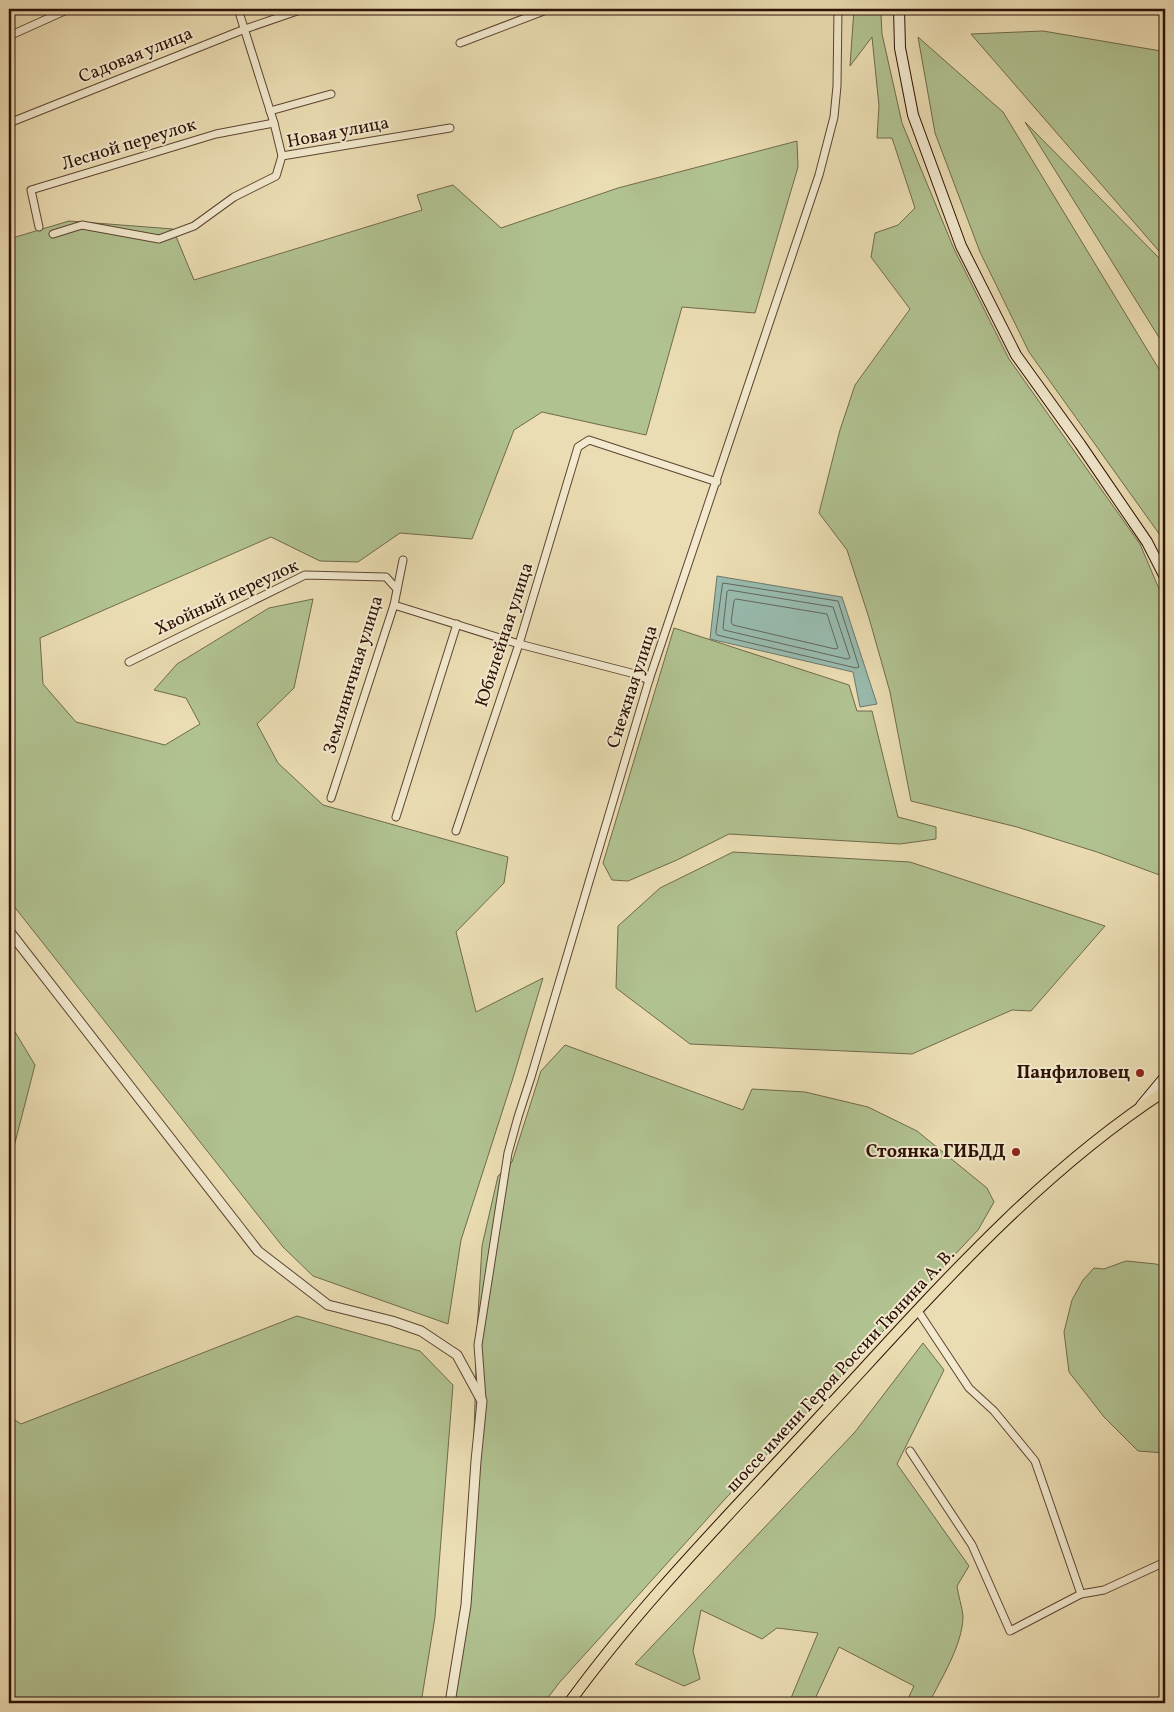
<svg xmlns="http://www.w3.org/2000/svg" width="1174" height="1712" viewBox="0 0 1174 1712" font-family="Vollkorn,serif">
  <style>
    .green { fill: #b1c291; stroke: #706a4c }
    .water { fill: #98bbaf; stroke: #6e776b }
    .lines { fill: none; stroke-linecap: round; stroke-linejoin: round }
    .shore { stroke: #63665a; stroke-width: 1 }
    .minor-casing { stroke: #5d4431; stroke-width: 9 }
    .tertiary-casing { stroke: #5d4431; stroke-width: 11 }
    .secondary-casing { stroke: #2e1106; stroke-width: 12 }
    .primary-casing { stroke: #2e1106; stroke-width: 12 }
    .minor { stroke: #f2e9ce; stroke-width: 7 }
    .tertiary { stroke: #f2e9ce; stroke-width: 9 }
    .secondary { stroke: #f2e9ce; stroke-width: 10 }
    .primary { stroke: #ebddb3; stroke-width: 10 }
    .poi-dot { fill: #8f2418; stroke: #f2e9ce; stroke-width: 2 }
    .labels { text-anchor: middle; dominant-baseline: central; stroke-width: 4; stroke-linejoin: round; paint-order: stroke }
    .street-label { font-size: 18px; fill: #2e1106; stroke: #f2e9ce }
    .poi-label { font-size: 18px; font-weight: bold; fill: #2e1106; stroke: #f2e9ce; text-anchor: end }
  </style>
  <rect width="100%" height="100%" fill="#ebddb3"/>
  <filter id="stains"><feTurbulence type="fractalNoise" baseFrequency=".004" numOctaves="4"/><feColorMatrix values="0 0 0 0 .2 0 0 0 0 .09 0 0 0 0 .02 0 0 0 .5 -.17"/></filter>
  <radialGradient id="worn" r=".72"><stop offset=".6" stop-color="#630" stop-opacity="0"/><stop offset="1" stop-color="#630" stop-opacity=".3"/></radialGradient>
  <g class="green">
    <path d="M 854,9 L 876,9 L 881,15 L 882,34 L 902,123 L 954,249 L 1009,359 L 1140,544 L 1165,603 L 1165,877 L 1097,852 L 1017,827 L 911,801 L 890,692 L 869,618 L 847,550 L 819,513 L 840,430 L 855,385 L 910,309 L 871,257 L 875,233 L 898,225 L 915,208 L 892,138 L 877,138 L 879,106 L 872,37 L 850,66 Z"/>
    <path d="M 1043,31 L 1161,51 L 1165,50 L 1165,258 L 971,34 Z"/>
    <path d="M 918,37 L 1003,112 L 1165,379 L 1165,542 L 1029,352 L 980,252 L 935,133 Z"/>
    <path d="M 1025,122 L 1165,264 L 1165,347 Z"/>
    <path d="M 797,141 L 798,167 L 755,313 L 682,307 L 646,435 L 542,412 L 514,430 L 472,539 L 400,533 L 358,562 L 320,561 L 271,537 L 40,638 L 43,684 L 76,722 L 165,745 L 200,724 L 186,698 L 154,690 L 177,664 L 269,608 L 313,599 L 294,688 L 257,724 L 278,763 L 323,805 L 508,857 L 504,883 L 456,932 L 476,1012 L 543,978 L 513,1078 L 461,1240 L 448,1324 L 313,1276 L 283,1247 L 9,900 L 9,239 L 69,221 L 173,229 L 194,280 L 422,210 L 417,195 L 453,185 L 501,228 L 618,188 Z"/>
    <path d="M 674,628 L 849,685 L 857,711 L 872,711 L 898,817 L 936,827 L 936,839 L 900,844 L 729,834 L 677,860 L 628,881 L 612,880 L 603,863 Z"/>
    <path d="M 733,852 L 910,862 L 1105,926 L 1031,1011 L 1012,1010 L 912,1054 L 690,1044 L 616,988 L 618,926 L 660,888 Z"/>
    <path d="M 9,1022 L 35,1065 L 9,1166 Z"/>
    <path d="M 565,1045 L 743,1110 L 752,1089 L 805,1092 L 868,1107 L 917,1131 L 987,1188 L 994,1202 L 978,1230 L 726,1498 L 559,1683 L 544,1703 L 453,1703 L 469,1604 L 477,1332 L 482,1246 L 498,1176 L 512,1162 L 541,1071 Z"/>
    <path d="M 1126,1261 L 1156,1264 L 1165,1268 L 1165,1453 L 1138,1451 L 1104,1417 L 1069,1372 L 1064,1332 L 1072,1300 L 1083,1280 L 1094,1268 L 1104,1269 Z"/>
    <path d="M 297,1316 L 420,1351 L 453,1385 L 435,1617 L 421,1703 L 9,1703 L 9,1416 L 21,1424 Z"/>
    <path d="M 923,1343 L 944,1370 L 897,1464 L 969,1566 L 957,1586 C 958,1595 962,1606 963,1616 C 963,1644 941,1679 929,1703 L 906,1703 L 914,1686 L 839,1647 L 814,1701 C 806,1706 798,1702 791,1698 L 818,1633 L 777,1628 L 762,1639 L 701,1610 L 693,1651 L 700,1679 L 684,1686 L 635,1664 L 855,1432 Z"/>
  </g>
  <path class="water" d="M 717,576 L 842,597 L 877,704 L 860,707 L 853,672 L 710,639 Z"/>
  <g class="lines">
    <g class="shore">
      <path d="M 723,583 L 838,601 L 859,667 L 856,668 L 717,635 L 716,633 Z"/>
      <path d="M 729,590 L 833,607 L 850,658 L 847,659 L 724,630 L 723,628 L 727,592 Z"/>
      <path d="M 736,599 L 827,614 L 838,648 L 835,649 L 733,625 L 731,622 L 734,601 Z"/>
    </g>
    <defs>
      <g id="minor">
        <path d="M 238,9 L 274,123 L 282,156"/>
        <path d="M 9,36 L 69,9"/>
        <path d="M 460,43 L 549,9"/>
        <path d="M 270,111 L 331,94"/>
        <path d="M 9,123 L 245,29 L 303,9"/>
        <path d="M 39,227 L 31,190 L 216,134 L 274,123"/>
        <path d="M 53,234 L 82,225 L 159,239 L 194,226 L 234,197 L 276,176 L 282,156 L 450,128"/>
        <path d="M 394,605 L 519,644 L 635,674 L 649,680"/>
        <path d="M 129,662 L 305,575 L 386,577 L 396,588"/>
        <path d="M 331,798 L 394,605 L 403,560"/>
        <path d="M 396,817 L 457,624"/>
        <path d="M 456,831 L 519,644 L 578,447 L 589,440 L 717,482"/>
        <path d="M 918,1311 L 969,1388 L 994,1411 L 1035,1461 L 1081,1594"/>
        <path d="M 482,1399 L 478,1345 L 508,1153 L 518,1117 L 531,1077 L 649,680 L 819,175 L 834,117 L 837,86 L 838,9"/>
        <path d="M 910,1451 L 972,1545 L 1010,1631 L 1081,1594 L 1104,1590 L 1165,1562"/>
      </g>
      <path id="tertiary" d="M 9,931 L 258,1251 L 328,1305 L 392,1321 L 421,1331 L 457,1355 L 482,1401 L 476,1461 L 466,1605 L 450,1703"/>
      <g id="secondary">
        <path d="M 899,9 L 900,48 L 913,115 L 961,246 L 1016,355 L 1080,444 L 1147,542 L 1165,577"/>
        <path d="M 1141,1106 L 1165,1077"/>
      </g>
      <path id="primary" d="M 569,1703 C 643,1601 733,1511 818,1418 C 926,1302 1031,1178 1165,1091"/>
    </defs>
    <use href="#minor" class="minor-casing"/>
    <use href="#tertiary" class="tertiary-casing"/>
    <use href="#secondary" class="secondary-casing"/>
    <use href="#primary" class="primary-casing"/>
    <use href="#minor" class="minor"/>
    <use href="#tertiary" class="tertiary"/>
    <use href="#secondary" class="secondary"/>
    <use href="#primary" class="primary"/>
  </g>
  <g class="poi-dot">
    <circle cx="1140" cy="1073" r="5"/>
    <circle cx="1016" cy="1152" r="5"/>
  </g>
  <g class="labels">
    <g class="street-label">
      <text transform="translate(136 56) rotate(-22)">Садовая улица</text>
      <text transform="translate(338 133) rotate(-11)">Новая улица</text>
      <text transform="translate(129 145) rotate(-17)">Лесной переулок</text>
      <text transform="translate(227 598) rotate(-25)">Хвойный переулок</text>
      <text transform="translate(505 635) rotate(-72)">Юбилейная улица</text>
      <text transform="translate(354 675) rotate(-73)">Земляничная улица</text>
      <text transform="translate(633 687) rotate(-72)">Снежная улица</text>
      <text transform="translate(841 1371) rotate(-47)">шоссе имени Героя России Тюнина А. В.</text>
    </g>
    <g class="poi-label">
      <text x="1130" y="1073">Панфиловец</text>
      <text x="1006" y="1152">Стоянка ГИБДД</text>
    </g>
  </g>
  <rect width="1174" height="1712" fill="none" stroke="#ebddb3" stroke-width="30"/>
  <rect x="10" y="10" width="1154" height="1692" fill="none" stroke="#2e1106" stroke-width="2.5"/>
  <rect x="15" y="15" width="1144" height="1682" fill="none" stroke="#2e1106"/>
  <rect width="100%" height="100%" filter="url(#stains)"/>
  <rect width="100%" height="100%" fill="url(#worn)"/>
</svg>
